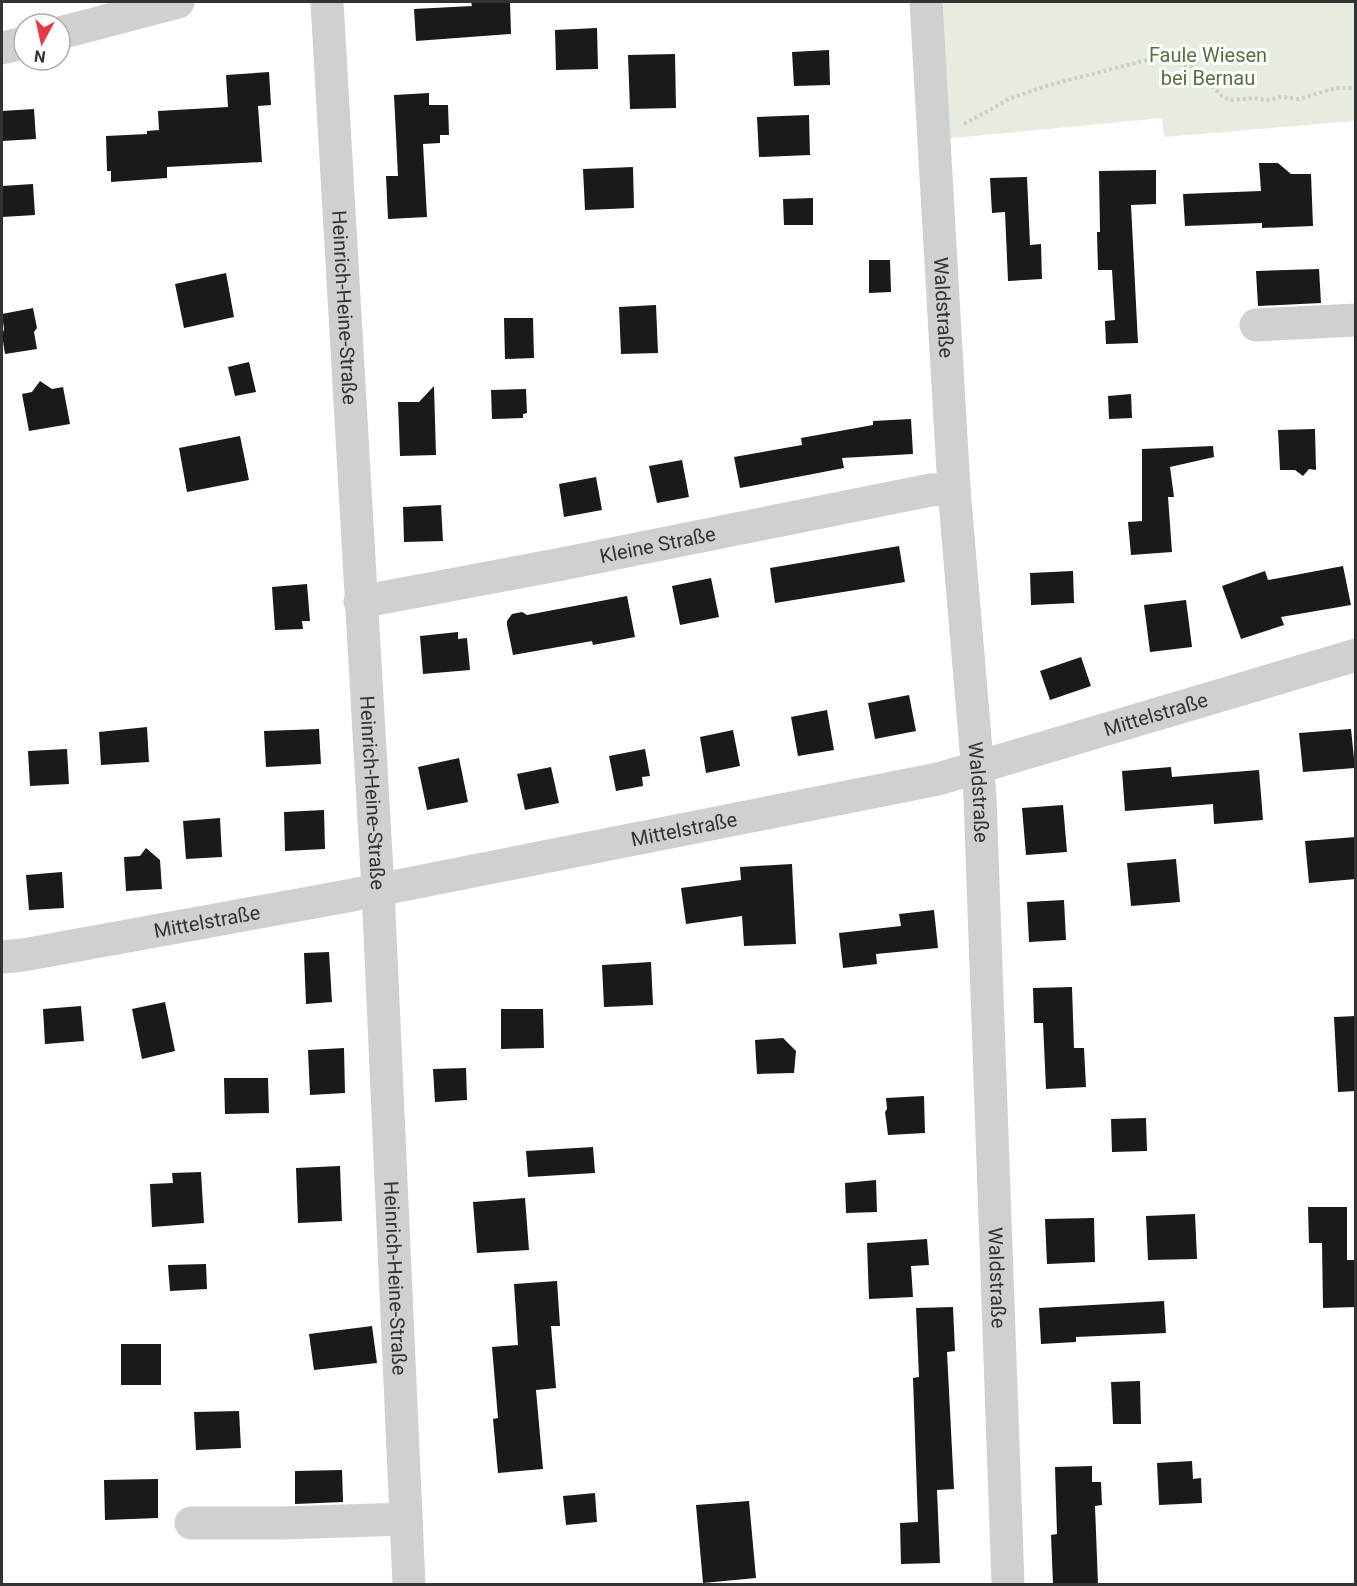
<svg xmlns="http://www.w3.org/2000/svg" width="1357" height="1586" viewBox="0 0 1357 1586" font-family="Roboto,sans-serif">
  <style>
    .green { fill: #e6ecdf }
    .building { fill: #1a1a1a }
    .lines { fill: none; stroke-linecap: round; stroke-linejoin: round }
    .path { stroke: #cdcdcd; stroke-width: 4; stroke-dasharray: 3 3; stroke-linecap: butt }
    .minor { stroke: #d0d0d0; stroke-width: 33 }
    .labels { text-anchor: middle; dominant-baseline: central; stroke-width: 6; stroke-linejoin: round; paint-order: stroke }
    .park-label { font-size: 20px; fill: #56703f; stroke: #fff }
    .street-label { font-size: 20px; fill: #333; stroke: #fff }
  </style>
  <rect width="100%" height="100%" fill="#fff"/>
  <path class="green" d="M 933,2 L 1355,2 L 1355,121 L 1164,137 L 1162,118 L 943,139 Z"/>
  <g class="building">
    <path d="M 471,2 L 510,2 L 511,34 L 416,41 L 414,9 L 472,6 Z"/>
    <path d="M 597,28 L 598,69 L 556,70 L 555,30 Z"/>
    <path d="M 829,50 L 830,85 L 794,86 L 792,52 Z"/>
    <path d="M 675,54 L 676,108 L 630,109 L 628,55 Z"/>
    <path d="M 269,72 L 271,105 L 258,106 L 262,162 L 167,167 L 167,178 L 111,182 L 111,171 L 107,171 L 106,136 L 147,134 L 147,131 L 159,130 L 158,111 L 228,107 L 226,75 Z"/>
    <path d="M 429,93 L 429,105 L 448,105 L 449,135 L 440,135 L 440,143 L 423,144 L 427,217 L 388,219 L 386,176 L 398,176 L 394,95 Z"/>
    <path d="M 34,109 L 36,139 L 2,141 L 2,111 Z"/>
    <path d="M 809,115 L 810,155 L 759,157 L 757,117 Z"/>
    <path d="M 1259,163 L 1278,163 L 1291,174 L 1311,174 L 1313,226 L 1262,228 L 1262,223 L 1185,226 L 1183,194 L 1261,191 Z"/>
    <path d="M 633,167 L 634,208 L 585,210 L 583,169 Z"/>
    <path d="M 1156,170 L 1156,204 L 1131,205 L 1138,343 L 1106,344 L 1105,321 L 1115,320 L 1112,270 L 1098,270 L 1097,232 L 1100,232 L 1099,171 Z"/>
    <path d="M 1027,177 L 1030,245 L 1041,244 L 1042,279 L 1008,281 L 1005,212 L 992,213 L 990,178 Z"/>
    <path d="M 33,184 L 35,215 L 2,217 L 2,186 Z"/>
    <path d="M 813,198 L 813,225 L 784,225 L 783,199 Z"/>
    <path d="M 869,260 L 890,260 L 891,292 L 869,293 Z"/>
    <path d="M 1319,269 L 1321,303 L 1258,306 L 1256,271 Z"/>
    <path d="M 226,273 L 234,317 L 184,328 L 175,284 Z"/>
    <path d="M 656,305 L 658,353 L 621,354 L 619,307 Z"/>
    <path d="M 33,308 L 37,328 L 34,332 L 37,349 L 5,354 L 2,335 L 4,329 L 2,314 Z"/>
    <path d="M 504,318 L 533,318 L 534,358 L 505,359 Z"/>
    <path d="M 249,362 L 256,392 L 235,396 L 228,367 Z"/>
    <path d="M 40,381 L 52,389 L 63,387 L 70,424 L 29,431 L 22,394 L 32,392 Z"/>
    <path d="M 434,386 L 436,455 L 400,456 L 398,402 L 419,402 Z"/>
    <path d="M 526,389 L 527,413 L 523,414 L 523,418 L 492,419 L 491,390 Z"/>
    <path d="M 1131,394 L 1132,418 L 1109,419 L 1108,396 Z"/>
    <path d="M 911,419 L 913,454 L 842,458 L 844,468 L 740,488 L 734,457 L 802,445 L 801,438 L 873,425 L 873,421 Z"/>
    <path d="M 1315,429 L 1316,470 L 1309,469 L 1303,476 L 1295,470 L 1280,470 L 1278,430 Z"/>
    <path d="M 240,436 L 249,480 L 187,492 L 179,448 Z"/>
    <path d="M 1213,446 L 1214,457 L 1170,467 L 1174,497 L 1168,497 L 1172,552 L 1131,555 L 1128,522 L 1142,521 L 1142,449 Z"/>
    <path d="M 682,460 L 689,497 L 657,503 L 649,466 Z"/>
    <path d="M 596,477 L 602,510 L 564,517 L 559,484 Z"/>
    <path d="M 441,505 L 443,541 L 404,542 L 403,507 Z"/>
    <path d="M 899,546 L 905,582 L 775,603 L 770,568 Z"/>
    <path d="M 1343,566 L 1351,605 L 1281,617 L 1284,625 L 1241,639 L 1222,586 L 1265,571 L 1268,580 Z"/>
    <path d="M 1073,571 L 1074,603 L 1031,605 L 1030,573 Z"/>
    <path d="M 711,578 L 719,617 L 680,625 L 672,586 Z"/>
    <path d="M 307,584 L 310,621 L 302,621 L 303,629 L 275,630 L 272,587 Z"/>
    <path d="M 627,596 L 635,637 L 593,645 L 592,641 L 513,655 L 507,625 L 507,621 L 512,614 L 522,612 L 527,615 Z"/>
    <path d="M 1186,600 L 1192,647 L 1150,652 L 1144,605 Z"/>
    <path d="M 458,632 L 458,639 L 467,638 L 470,670 L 423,674 L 420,636 Z"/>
    <path d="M 1081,657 L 1091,686 L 1050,700 L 1040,671 Z"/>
    <path d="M 909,695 L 916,731 L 875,739 L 868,703 Z"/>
    <path d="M 827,710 L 834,750 L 798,756 L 791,717 Z"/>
    <path d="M 147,727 L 149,762 L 101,765 L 99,732 Z"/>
    <path d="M 319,729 L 321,764 L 266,767 L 264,731 Z"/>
    <path d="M 1351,729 L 1355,768 L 1303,772 L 1299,733 Z"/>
    <path d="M 733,730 L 740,766 L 706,773 L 700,737 Z"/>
    <path d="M 67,749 L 69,784 L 30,786 L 28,751 Z"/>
    <path d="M 645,749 L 650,776 L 642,777 L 643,786 L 616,791 L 609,756 Z"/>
    <path d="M 459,758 L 468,802 L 427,810 L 418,767 Z"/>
    <path d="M 551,767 L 559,803 L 525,810 L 517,774 Z"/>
    <path d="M 1171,767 L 1172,777 L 1259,770 L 1263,820 L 1214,824 L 1213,804 L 1125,811 L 1122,771 Z"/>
    <path d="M 1063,805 L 1067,852 L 1026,855 L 1022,808 Z"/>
    <path d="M 324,810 L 325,849 L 285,851 L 284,812 Z"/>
    <path d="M 220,818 L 222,857 L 186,859 L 183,821 Z"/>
    <path d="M 1356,837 L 1356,879 L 1309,883 L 1305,841 Z"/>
    <path d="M 146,848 L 160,860 L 162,889 L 126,891 L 124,857 L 140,856 Z"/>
    <path d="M 1176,859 L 1180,902 L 1131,906 L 1127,863 Z"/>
    <path d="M 792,864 L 796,944 L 744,946 L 742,916 L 686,924 L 681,888 L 741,880 L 740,867 Z"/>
    <path d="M 62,872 L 64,908 L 29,910 L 26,875 Z"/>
    <path d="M 1064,900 L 1066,940 L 1029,942 L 1027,902 Z"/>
    <path d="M 934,910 L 938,948 L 876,954 L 877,964 L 843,968 L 839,933 L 901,926 L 899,914 Z"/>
    <path d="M 329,952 L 332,1002 L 306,1004 L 304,953 Z"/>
    <path d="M 651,962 L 653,1005 L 604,1007 L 602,965 Z"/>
    <path d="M 1072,987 L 1074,1048 L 1084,1048 L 1086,1087 L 1046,1089 L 1043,1023 L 1034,1023 L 1033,988 Z"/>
    <path d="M 165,1002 L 175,1051 L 142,1059 L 132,1009 Z"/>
    <path d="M 81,1006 L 84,1041 L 45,1044 L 43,1009 Z"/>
    <path d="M 501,1009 L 543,1009 L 544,1048 L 501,1049 Z"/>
    <path d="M 1356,1016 L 1356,1091 L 1338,1092 L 1334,1017 Z"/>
    <path d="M 783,1038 L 796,1051 L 794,1073 L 757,1074 L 755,1040 Z"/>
    <path d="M 344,1048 L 345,1093 L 310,1095 L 308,1050 Z"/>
    <path d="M 466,1068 L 467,1100 L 435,1102 L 433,1069 Z"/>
    <path d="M 224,1078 L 268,1078 L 269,1113 L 225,1114 Z"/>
    <path d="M 924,1096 L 925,1133 L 888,1135 L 885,1112 L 887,1109 L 886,1098 Z"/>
    <path d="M 1146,1118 L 1147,1151 L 1112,1152 L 1111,1119 Z"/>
    <path d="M 593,1147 L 595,1173 L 528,1177 L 526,1151 Z"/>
    <path d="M 340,1166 L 342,1221 L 298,1223 L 296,1168 Z"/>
    <path d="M 201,1172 L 204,1223 L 152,1227 L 150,1184 L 173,1183 L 172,1173 Z"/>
    <path d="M 876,1180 L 877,1212 L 846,1213 L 845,1183 Z"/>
    <path d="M 525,1198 L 529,1250 L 477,1253 L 473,1202 Z"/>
    <path d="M 1308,1207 L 1347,1207 L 1347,1260 L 1356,1260 L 1356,1307 L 1323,1308 L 1322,1243 L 1309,1243 Z"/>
    <path d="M 1195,1214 L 1197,1259 L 1148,1260 L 1146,1216 Z"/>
    <path d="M 1094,1218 L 1095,1262 L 1047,1264 L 1045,1219 Z"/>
    <path d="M 927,1239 L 929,1265 L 911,1266 L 913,1297 L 869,1299 L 867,1243 Z"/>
    <path d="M 206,1264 L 207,1289 L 170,1291 L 168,1265 Z"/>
    <path d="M 557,1281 L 560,1326 L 551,1326 L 556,1388 L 536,1390 L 543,1469 L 498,1473 L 493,1419 L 498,1418 L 492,1347 L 518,1345 L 514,1284 Z"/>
    <path d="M 1164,1301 L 1166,1333 L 1076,1337 L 1076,1342 L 1041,1344 L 1039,1308 Z"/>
    <path d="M 953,1307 L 955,1351 L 947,1352 L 954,1489 L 937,1490 L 940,1563 L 901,1564 L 900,1523 L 918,1522 L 913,1378 L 919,1377 L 916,1308 Z"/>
    <path d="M 372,1326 L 377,1363 L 314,1370 L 309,1334 Z"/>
    <rect x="121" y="1344" width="40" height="41"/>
    <path d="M 1140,1381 L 1141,1424 L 1113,1424 L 1111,1382 Z"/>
    <path d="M 239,1411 L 241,1448 L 196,1450 L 194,1412 Z"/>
    <path d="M 1192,1461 L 1193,1479 L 1201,1478 L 1202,1503 L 1159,1505 L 1157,1463 Z"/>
    <path d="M 1092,1466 L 1092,1482 L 1101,1482 L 1102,1505 L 1095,1506 L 1098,1584 L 1053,1584 L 1051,1535 L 1057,1534 L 1055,1467 Z"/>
    <path d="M 342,1470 L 343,1502 L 295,1504 L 295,1471 Z"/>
    <path d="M 158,1479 L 158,1518 L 105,1520 L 104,1480 Z"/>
    <path d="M 595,1493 L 597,1522 L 566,1525 L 563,1496 Z"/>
    <path d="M 749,1501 L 756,1578 L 703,1583 L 696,1505 Z"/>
  </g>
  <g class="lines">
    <path class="path" d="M 964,124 L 1011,98 L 1049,85 L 1155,58 L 1161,57 L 1169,62 L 1191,66 L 1222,96 L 1230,100 L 1254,98 L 1267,100 L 1281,97 L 1299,99 L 1336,88 L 1356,88"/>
    <g class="minor">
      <path id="s1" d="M 327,2 L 378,889 L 409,1584"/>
      <path id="s2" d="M 926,2 L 954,489 L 980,797 L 1008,1584"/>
      <path d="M 60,33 L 178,2"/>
      <path d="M 2,48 L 24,43"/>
      <path d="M 1256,325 L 1356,320"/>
      <path id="s3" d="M 360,602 L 562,564 L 931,490 L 954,489"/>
      <path id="s4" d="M 2,957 L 23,955 L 342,897 L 938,779 L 1356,655"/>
      <path d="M 191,1523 L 282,1523 L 406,1519"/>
    </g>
  </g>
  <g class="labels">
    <g class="park-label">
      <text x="1208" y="55">Faule Wiesen<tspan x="1208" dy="23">bei Bernau</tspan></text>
    </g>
    <g class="street-label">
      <text stroke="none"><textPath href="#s1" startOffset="306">Heinrich-Heine-Straße</textPath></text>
      <text stroke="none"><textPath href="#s2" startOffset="306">Waldstraße</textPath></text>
      <text stroke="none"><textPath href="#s3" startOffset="303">Kleine Straße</textPath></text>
      <text stroke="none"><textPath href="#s4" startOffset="1180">Mittelstraße</textPath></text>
      <text stroke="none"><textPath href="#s2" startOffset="792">Waldstraße</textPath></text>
      <text stroke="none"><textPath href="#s1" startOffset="792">Heinrich-Heine-Straße</textPath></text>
      <text stroke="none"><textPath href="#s4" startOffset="694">Mittelstraße</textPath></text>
      <text stroke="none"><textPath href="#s4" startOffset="208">Mittelstraße</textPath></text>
      <text stroke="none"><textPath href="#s1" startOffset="1278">Heinrich-Heine-Straße</textPath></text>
      <text stroke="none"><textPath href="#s2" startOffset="1278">Waldstraße</textPath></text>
    </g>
  </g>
  <rect width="1357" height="1586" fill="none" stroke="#333333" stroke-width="6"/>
  <g transform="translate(42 42) rotate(188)"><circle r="28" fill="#ffffff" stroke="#adadad" stroke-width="1.5"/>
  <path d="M0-4.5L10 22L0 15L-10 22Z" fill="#e63946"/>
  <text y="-9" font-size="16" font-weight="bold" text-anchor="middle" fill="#333333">N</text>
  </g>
</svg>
